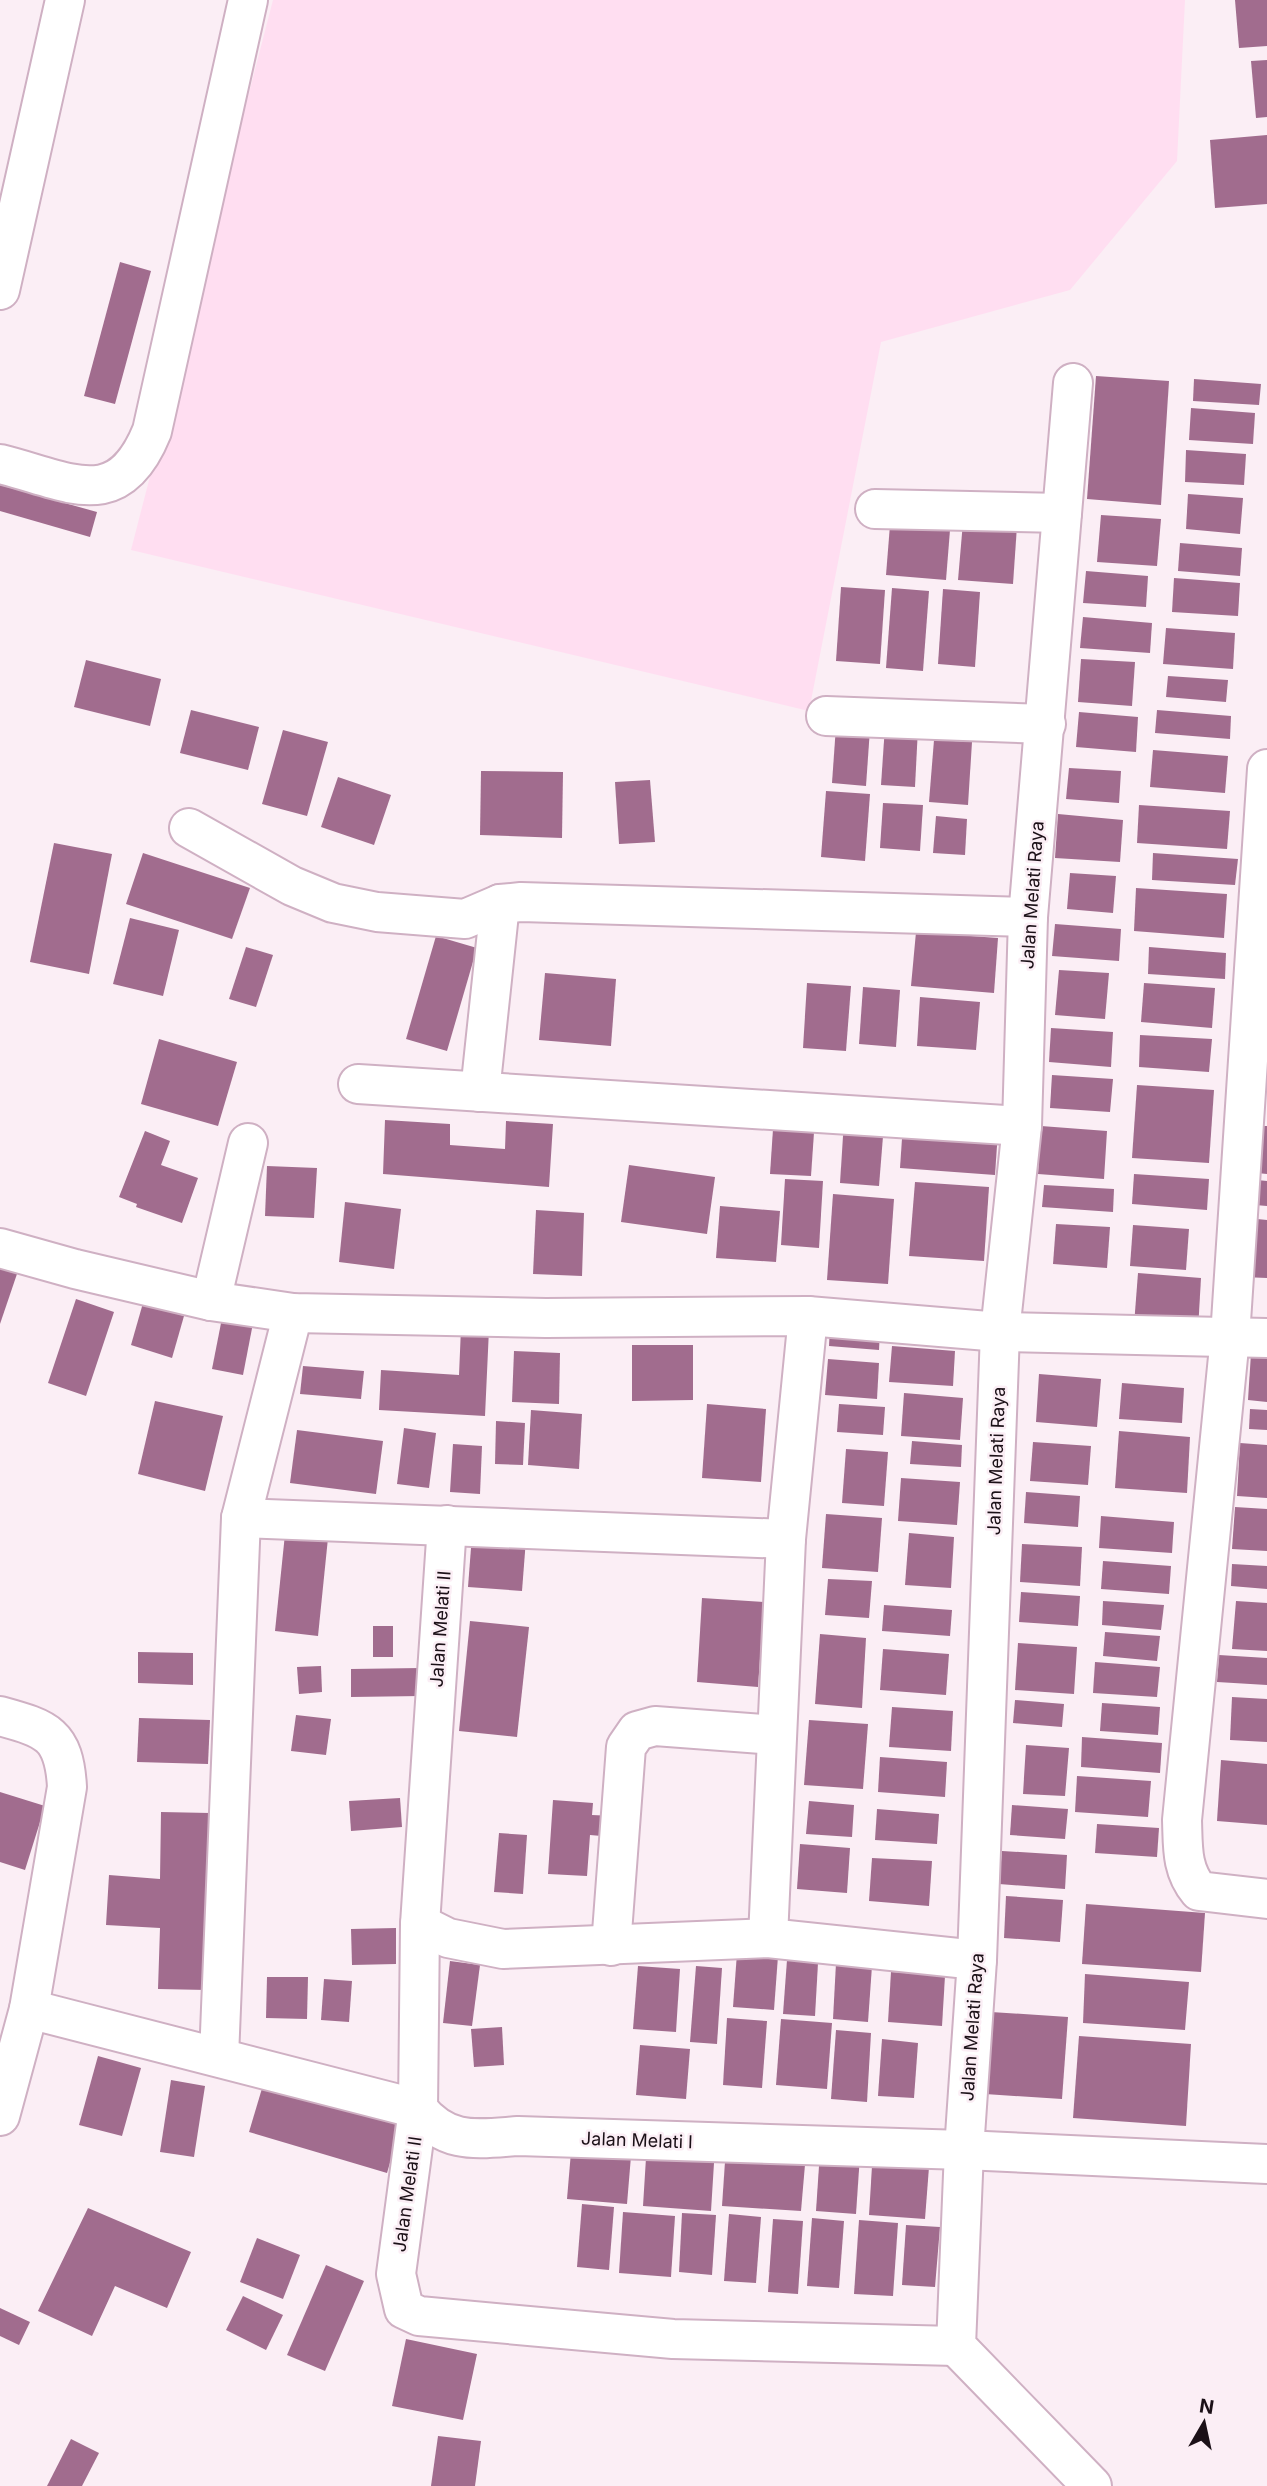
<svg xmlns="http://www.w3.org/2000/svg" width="1267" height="2486" viewBox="0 0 1267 2486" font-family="Inter,sans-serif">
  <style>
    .built { fill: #ffdef1 }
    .building { fill: #a16c8e }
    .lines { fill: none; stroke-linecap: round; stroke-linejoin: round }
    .minor-casing { stroke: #cfb0c3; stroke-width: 42 }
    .minor { stroke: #fff; stroke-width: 38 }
    .labels { text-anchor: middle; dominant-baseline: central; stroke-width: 5; stroke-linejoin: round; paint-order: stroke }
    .street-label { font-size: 18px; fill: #1b1017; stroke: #fbeef5 }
  </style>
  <rect width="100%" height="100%" fill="#fbeef5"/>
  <path class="built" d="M 273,0 L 1185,0 L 1177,161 L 1070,290 L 881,342 L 809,711 L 131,550 Z"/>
  <g class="building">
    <path d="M 1235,0 L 1267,0 L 1267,46 L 1239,48 Z"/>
    <path d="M 1267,60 L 1267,117 L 1256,118 L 1251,61 Z"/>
    <path d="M 1267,135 L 1267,204 L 1215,208 L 1210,140 Z"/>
    <path d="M 120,262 L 151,271 L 115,404 L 84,396 Z"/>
    <path d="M 1096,376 L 1169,381 L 1161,505 L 1087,499 Z"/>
    <path d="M 1194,379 L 1261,384 L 1259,405 L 1193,401 Z"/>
    <path d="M 1191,408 L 1255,413 L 1253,444 L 1189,440 Z"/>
    <path d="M 1186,450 L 1246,454 L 1244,485 L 1185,482 Z"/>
    <path d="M 0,485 L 97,512 L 90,537 L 0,511 Z"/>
    <path d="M 1188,494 L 1243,498 L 1240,534 L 1186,529 Z"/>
    <path d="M 1101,515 L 1161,519 L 1157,566 L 1097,562 Z"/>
    <path d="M 963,522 L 1017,526 L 1013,584 L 958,580 Z"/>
    <path d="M 890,525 L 950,530 L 946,580 L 886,575 Z"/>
    <path d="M 1180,543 L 1242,548 L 1240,576 L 1178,571 Z"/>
    <path d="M 1086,571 L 1148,576 L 1146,607 L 1083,603 Z"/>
    <path d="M 1174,578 L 1240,583 L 1238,616 L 1172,612 Z"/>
    <path d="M 841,587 L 885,590 L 880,664 L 836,661 Z"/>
    <path d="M 892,588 L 929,591 L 923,671 L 886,668 Z"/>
    <path d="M 943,589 L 980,592 L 975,667 L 938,664 Z"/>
    <path d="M 1083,617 L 1152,623 L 1150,653 L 1080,648 Z"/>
    <path d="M 1166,628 L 1235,633 L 1233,669 L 1163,664 Z"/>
    <path d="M 1081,659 L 1135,662 L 1132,706 L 1078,702 Z"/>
    <path d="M 86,660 L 161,679 L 150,726 L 74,707 Z"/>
    <path d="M 1168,676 L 1228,680 L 1226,702 L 1166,697 Z"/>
    <path d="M 191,710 L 259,727 L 248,770 L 180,753 Z"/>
    <path d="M 1157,710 L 1231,716 L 1230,739 L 1155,733 Z"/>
    <path d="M 1079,712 L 1138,717 L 1136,752 L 1076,747 Z"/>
    <path d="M 836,726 L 870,729 L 866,786 L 832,783 Z"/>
    <path d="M 885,726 L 918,728 L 915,787 L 881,785 Z"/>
    <path d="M 283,730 L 328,742 L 307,816 L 262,804 Z"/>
    <path d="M 934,740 L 972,742 L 968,805 L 929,802 Z"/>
    <path d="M 1153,750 L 1228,756 L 1225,793 L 1150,787 Z"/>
    <path d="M 1069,768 L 1121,771 L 1119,803 L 1066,799 Z"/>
    <path d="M 481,771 L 563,772 L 562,838 L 480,835 Z"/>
    <path d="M 338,777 L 391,795 L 374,845 L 321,827 Z"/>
    <path d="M 650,780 L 655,842 L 619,844 L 615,782 Z"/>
    <path d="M 826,791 L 870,794 L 865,861 L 821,857 Z"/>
    <path d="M 883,803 L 923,805 L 920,851 L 880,848 Z"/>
    <path d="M 1139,805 L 1230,811 L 1227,849 L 1137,843 Z"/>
    <path d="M 1058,814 L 1123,820 L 1120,862 L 1055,858 Z"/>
    <path d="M 936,816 L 967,819 L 965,855 L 933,853 Z"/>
    <path d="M 54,843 L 112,854 L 89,974 L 30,962 Z"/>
    <path d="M 143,853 L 250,888 L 232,939 L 126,904 Z"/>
    <path d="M 1153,853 L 1238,859 L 1235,885 L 1152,880 Z"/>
    <path d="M 1070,873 L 1116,876 L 1113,913 L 1067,909 Z"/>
    <path d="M 1136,888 L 1227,894 L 1224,938 L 1134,931 Z"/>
    <path d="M 130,918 L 179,930 L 163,996 L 113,984 Z"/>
    <path d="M 1055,924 L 1121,929 L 1119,961 L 1052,956 Z"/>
    <path d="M 916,932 L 998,938 L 994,993 L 911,986 Z"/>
    <path d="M 436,936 L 477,948 L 447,1051 L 406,1039 Z"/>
    <path d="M 246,947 L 273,955 L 256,1007 L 229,999 Z"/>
    <path d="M 1149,947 L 1226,953 L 1225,979 L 1148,974 Z"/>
    <path d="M 1059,970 L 1109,973 L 1105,1019 L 1055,1015 Z"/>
    <path d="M 545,973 L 616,979 L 611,1046 L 539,1040 Z"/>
    <path d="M 807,983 L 851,986 L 846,1051 L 803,1048 Z"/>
    <path d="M 1144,983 L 1215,988 L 1212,1028 L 1141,1022 Z"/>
    <path d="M 863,987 L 900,990 L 896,1047 L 859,1044 Z"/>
    <path d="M 920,997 L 980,1002 L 976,1050 L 917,1046 Z"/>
    <path d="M 1051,1028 L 1113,1032 L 1111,1067 L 1049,1062 Z"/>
    <path d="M 1140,1035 L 1212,1039 L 1209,1072 L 1139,1067 Z"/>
    <path d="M 159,1039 L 237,1062 L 218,1126 L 141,1104 Z"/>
    <path d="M 1052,1075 L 1113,1079 L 1110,1112 L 1050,1108 Z"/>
    <path d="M 1137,1085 L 1214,1090 L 1209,1163 L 1132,1158 Z"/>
    <path d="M 774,1114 L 815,1118 L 811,1176 L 770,1174 Z"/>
    <path d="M 385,1120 L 450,1124 L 450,1145 L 505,1149 L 506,1121 L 553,1124 L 549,1187 L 383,1174 Z"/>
    <path d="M 844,1121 L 884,1124 L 879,1186 L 840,1183 Z"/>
    <path d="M 903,1124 L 998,1131 L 995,1175 L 900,1168 Z"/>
    <path d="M 1041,1126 L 1107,1131 L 1104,1179 L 1038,1174 Z"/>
    <path d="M 1260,1126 L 1267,1126 L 1267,1174 L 1257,1173 Z"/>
    <path d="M 145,1131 L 170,1141 L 161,1165 L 198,1178 L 182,1223 L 136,1207 L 137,1204 L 119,1197 Z"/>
    <path d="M 629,1165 L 715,1177 L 707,1234 L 621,1222 Z"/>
    <path d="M 267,1166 L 317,1168 L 314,1218 L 265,1216 Z"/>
    <path d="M 1134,1174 L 1209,1179 L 1207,1210 L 1132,1204 Z"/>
    <path d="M 785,1179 L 823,1181 L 819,1248 L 781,1245 Z"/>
    <path d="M 1257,1180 L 1267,1181 L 1267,1206 L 1255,1205 Z"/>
    <path d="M 915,1182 L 989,1187 L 984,1261 L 909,1256 Z"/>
    <path d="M 1044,1185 L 1114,1189 L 1113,1212 L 1042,1207 Z"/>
    <path d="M 833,1194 L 894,1199 L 888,1284 L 827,1280 Z"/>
    <path d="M 345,1202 L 401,1209 L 394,1269 L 339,1262 Z"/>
    <path d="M 720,1206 L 780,1211 L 776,1262 L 716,1258 Z"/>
    <path d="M 536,1210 L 584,1213 L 582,1276 L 533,1274 Z"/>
    <path d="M 1247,1218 L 1267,1220 L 1267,1278 L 1243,1277 Z"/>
    <path d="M 1056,1224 L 1110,1227 L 1107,1268 L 1053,1264 Z"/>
    <path d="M 1133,1225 L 1189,1229 L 1186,1270 L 1130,1266 Z"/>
    <path d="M 0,1262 L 19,1268 L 0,1324 Z"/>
    <path d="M 1138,1273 L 1201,1278 L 1198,1330 L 1134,1325 Z"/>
    <path d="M 76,1299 L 114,1312 L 86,1396 L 48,1383 Z"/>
    <path d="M 143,1303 L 184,1316 L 172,1358 L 131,1345 Z"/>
    <path d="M 223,1313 L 254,1318 L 243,1375 L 212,1369 Z"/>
    <path d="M 830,1325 L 880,1329 L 879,1350 L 829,1346 Z"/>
    <path d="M 461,1328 L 489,1329 L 485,1416 L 379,1410 L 381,1370 L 459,1375 Z"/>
    <path d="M 632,1345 L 693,1345 L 693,1400 L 632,1401 Z"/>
    <path d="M 892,1346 L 955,1351 L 953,1386 L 889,1382 Z"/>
    <path d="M 514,1351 L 560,1353 L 559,1404 L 512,1402 Z"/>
    <path d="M 1251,1353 L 1267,1355 L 1267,1402 L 1248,1400 Z"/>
    <path d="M 828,1359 L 879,1363 L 877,1399 L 825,1395 Z"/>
    <path d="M 303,1366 L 364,1371 L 361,1399 L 300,1394 Z"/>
    <path d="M 1039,1374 L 1101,1379 L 1097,1427 L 1036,1422 Z"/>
    <path d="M 1122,1383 L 1184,1388 L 1182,1423 L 1119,1419 Z"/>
    <path d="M 904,1393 L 963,1398 L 960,1440 L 901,1436 Z"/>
    <path d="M 155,1401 L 223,1416 L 205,1491 L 138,1474 Z"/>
    <path d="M 707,1404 L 766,1409 L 761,1482 L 702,1478 Z"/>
    <path d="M 839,1404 L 885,1407 L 883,1435 L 837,1432 Z"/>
    <path d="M 1250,1409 L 1267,1410 L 1267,1430 L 1249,1429 Z"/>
    <path d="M 531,1410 L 582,1414 L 579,1469 L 528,1465 Z"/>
    <path d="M 496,1421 L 525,1423 L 523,1465 L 495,1464 Z"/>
    <path d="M 404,1428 L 436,1433 L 429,1488 L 397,1484 Z"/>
    <path d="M 297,1430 L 383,1441 L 376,1494 L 290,1483 Z"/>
    <path d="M 1119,1431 L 1190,1437 L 1187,1493 L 1115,1488 Z"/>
    <path d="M 912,1441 L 962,1445 L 961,1467 L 910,1464 Z"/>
    <path d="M 1033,1442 L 1091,1446 L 1088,1485 L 1030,1481 Z"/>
    <path d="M 1240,1443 L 1267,1445 L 1267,1498 L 1237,1496 Z"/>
    <path d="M 453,1444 L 482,1446 L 480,1494 L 450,1492 Z"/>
    <path d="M 846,1449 L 888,1452 L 884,1506 L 842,1503 Z"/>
    <path d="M 901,1478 L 960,1482 L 957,1525 L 898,1521 Z"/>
    <path d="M 1026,1492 L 1080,1496 L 1078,1527 L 1024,1523 Z"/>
    <path d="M 1235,1507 L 1267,1509 L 1267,1551 L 1232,1549 Z"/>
    <path d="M 826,1514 L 882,1518 L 878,1572 L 822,1568 Z"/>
    <path d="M 1101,1516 L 1174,1522 L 1172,1553 L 1099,1548 Z"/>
    <path d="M 909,1533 L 954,1537 L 951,1588 L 905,1585 Z"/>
    <path d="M 285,1534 L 328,1538 L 318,1636 L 275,1631 Z"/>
    <path d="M 472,1535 L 526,1539 L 522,1591 L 468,1587 Z"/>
    <path d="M 1022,1544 L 1082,1547 L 1080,1586 L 1020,1582 Z"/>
    <path d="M 1103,1561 L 1171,1566 L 1169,1594 L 1101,1589 Z"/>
    <path d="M 1232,1564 L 1267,1566 L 1267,1589 L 1231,1586 Z"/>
    <path d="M 828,1579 L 872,1581 L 869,1618 L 825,1615 Z"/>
    <path d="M 1021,1592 L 1080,1596 L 1078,1626 L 1019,1622 Z"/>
    <path d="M 702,1598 L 764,1602 L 758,1687 L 697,1682 Z"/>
    <path d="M 1103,1601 L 1164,1605 L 1161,1630 L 1102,1625 Z"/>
    <path d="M 1236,1601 L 1267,1603 L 1267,1651 L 1232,1649 Z"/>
    <path d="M 884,1605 L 952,1610 L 950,1636 L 882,1631 Z"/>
    <path d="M 470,1621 L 529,1627 L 517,1737 L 459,1731 Z"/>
    <rect x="373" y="1626" width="20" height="31"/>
    <path d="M 1105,1632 L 1160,1636 L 1157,1661 L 1103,1656 Z"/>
    <path d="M 820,1634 L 866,1638 L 862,1708 L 815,1704 Z"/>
    <path d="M 1018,1643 L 1077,1647 L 1074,1694 L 1015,1690 Z"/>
    <path d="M 883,1649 L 949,1654 L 946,1695 L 880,1690 Z"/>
    <path d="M 138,1652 L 193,1653 L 193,1685 L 138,1683 Z"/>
    <path d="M 1219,1655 L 1267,1658 L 1267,1685 L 1217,1682 Z"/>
    <path d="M 1095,1662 L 1160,1667 L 1157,1697 L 1093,1693 Z"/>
    <path d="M 321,1666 L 322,1692 L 299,1694 L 297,1667 Z"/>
    <path d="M 421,1668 L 421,1696 L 351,1697 L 351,1669 Z"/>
    <path d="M 1232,1697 L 1267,1699 L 1267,1742 L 1230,1740 Z"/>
    <path d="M 1015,1700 L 1064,1704 L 1062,1727 L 1013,1723 Z"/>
    <path d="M 1102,1703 L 1160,1707 L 1158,1735 L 1100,1731 Z"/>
    <path d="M 892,1707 L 953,1711 L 951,1751 L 889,1747 Z"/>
    <path d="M 296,1715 L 331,1719 L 326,1755 L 291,1751 Z"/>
    <path d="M 139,1718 L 210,1720 L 208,1764 L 137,1762 Z"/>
    <path d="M 809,1720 L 868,1724 L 863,1789 L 804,1785 Z"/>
    <path d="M 1082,1737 L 1162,1743 L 1160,1773 L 1081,1767 Z"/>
    <path d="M 1026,1745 L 1069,1748 L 1065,1796 L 1023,1794 Z"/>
    <path d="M 880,1757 L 947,1762 L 945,1797 L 878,1792 Z"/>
    <path d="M 1221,1760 L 1267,1764 L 1267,1825 L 1217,1821 Z"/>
    <path d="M 1077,1776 L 1151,1781 L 1148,1817 L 1075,1812 Z"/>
    <path d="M 0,1792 L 45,1806 L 25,1870 L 0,1862 Z"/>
    <path d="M 400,1798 L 402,1827 L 351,1831 L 349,1801 Z"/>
    <path d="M 553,1800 L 593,1803 L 592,1815 L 614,1816 L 613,1837 L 590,1835 L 587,1876 L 548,1874 Z"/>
    <path d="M 809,1801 L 854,1805 L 852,1837 L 806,1834 Z"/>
    <path d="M 1012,1805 L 1068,1809 L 1065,1839 L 1010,1835 Z"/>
    <path d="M 877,1809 L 939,1814 L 937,1844 L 875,1840 Z"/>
    <path d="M 161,1812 L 210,1813 L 207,1990 L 158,1989 L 160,1928 L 106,1925 L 109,1875 L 160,1879 Z"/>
    <path d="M 1097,1824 L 1159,1828 L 1157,1857 L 1095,1853 Z"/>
    <path d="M 499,1833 L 527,1835 L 523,1894 L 494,1892 Z"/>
    <path d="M 800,1844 L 850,1848 L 847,1893 L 797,1889 Z"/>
    <path d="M 1002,1851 L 1067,1855 L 1065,1889 L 999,1884 Z"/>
    <path d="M 872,1858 L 932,1861 L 929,1906 L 869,1901 Z"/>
    <path d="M 1006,1896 L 1063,1900 L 1060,1942 L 1004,1938 Z"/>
    <path d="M 1086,1904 L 1205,1913 L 1201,1972 L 1082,1964 Z"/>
    <path d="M 396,1928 L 396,1964 L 352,1965 L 351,1929 Z"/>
    <path d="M 737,1953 L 778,1956 L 774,2010 L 733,2007 Z"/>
    <path d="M 787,1960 L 818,1963 L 815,2016 L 783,2014 Z"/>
    <path d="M 450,1961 L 480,1965 L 472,2026 L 443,2023 Z"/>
    <path d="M 836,1963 L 872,1966 L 868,2022 L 833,2019 Z"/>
    <path d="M 638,1966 L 680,1969 L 676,2032 L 633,2029 Z"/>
    <path d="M 696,1966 L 722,1968 L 717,2044 L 690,2042 Z"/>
    <path d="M 891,1972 L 945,1976 L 942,2026 L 888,2022 Z"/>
    <path d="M 1085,1974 L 1189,1982 L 1185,2030 L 1083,2023 Z"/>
    <path d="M 267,1977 L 308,1977 L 307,2019 L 266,2018 Z"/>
    <path d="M 324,1979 L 352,1981 L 349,2022 L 321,2020 Z"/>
    <path d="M 991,2012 L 1068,2017 L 1062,2099 L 985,2094 Z"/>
    <path d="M 727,2018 L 767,2021 L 762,2088 L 723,2085 Z"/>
    <path d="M 781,2019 L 832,2023 L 827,2089 L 776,2085 Z"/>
    <path d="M 502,2027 L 504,2065 L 474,2067 L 471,2029 Z"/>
    <path d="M 836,2030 L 871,2033 L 867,2102 L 831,2099 Z"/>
    <path d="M 1079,2036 L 1191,2044 L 1186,2126 L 1073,2118 Z"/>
    <path d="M 882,2039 L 918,2043 L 914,2098 L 878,2096 Z"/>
    <path d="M 640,2045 L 690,2049 L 686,2099 L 636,2095 Z"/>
    <path d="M 98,2056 L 141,2068 L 122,2136 L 79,2125 Z"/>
    <path d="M 266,2075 L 404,2115 L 387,2173 L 249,2132 Z"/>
    <path d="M 171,2080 L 205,2086 L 194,2157 L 160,2152 Z"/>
    <path d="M 572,2140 L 632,2144 L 627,2204 L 567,2199 Z"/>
    <path d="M 647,2142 L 715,2147 L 711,2211 L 643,2206 Z"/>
    <path d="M 726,2147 L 806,2153 L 801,2211 L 722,2206 Z"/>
    <path d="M 873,2150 L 930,2154 L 925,2219 L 869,2215 Z"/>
    <path d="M 820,2151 L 860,2155 L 856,2214 L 816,2211 Z"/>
    <path d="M 582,2204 L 614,2207 L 609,2270 L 577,2267 Z"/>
    <path d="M 88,2208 L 191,2252 L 167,2308 L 115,2286 L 92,2336 L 38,2311 Z"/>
    <path d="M 623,2212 L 675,2216 L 671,2277 L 619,2273 Z"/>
    <path d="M 682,2213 L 716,2215 L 712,2275 L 679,2272 Z"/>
    <path d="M 729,2214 L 761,2217 L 756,2283 L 724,2281 Z"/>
    <path d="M 812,2218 L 844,2221 L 839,2288 L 807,2286 Z"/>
    <path d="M 773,2219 L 803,2221 L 798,2294 L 768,2292 Z"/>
    <path d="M 859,2220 L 898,2223 L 893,2296 L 854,2294 Z"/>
    <path d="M 906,2225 L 940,2227 L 935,2287 L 902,2285 Z"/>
    <path d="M 257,2238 L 300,2255 L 283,2299 L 240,2282 Z"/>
    <path d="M 326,2265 L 364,2281 L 325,2371 L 287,2355 Z"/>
    <path d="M 243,2296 L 283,2315 L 266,2350 L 226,2330 Z"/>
    <path d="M 0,2308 L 30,2322 L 19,2345 L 0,2336 Z"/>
    <path d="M 406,2339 L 477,2354 L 463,2420 L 392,2406 Z"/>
    <path d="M 438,2436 L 481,2441 L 475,2486 L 431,2486 Z"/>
    <path d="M 71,2439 L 99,2453 L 82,2486 L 47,2486 Z"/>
  </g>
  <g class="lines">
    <defs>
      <g id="minor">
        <path d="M 0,290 L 65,0"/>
        <path d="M 1073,383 L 1028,917 L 1022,1126 L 1000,1332 L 977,1960 L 964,2150 L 956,2346 L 1092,2486"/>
        <path d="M 0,464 C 69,481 118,515 152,431 L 248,0"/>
        <path d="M 875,509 L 1062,513"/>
        <path d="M 826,716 L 1046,724"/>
        <path d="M 1267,769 L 1230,1337 L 1182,1820 C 1183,1847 1181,1869 1199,1891 L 1267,1899"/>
        <path d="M 189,828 L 292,886 L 333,903 L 377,912 L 465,919 L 500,904 L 521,902 L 1028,917"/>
        <path d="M 358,1084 L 1022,1126"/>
        <path d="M 480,1092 L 500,904"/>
        <path d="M 0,1248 L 75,1269 L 211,1301 L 293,1313 L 546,1318 L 808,1316 L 1000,1332 L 1267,1338"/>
        <path d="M 211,1301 L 248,1143"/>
        <path d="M 241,1518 L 786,1539"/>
        <path d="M 447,1525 L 420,1924 L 418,2109 L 396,2274 L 404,2309 L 419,2316 L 673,2339 L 956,2346"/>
        <path d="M 0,1716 C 47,1729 64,1734 67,1787 L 29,2009 L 0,2116"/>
        <path d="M 420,1924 L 448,1938 L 503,1949 L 768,1938 L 977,1960"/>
        <path d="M 768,1938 L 786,1539 L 808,1316"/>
        <path d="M 611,1946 L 626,1747 L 637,1731 L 655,1726 L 775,1735"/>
        <path d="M 29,2009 L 418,2109 C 447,2145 476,2139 518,2136 L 964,2150 L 1267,2164"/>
        <path d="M 219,2057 L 241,1518 L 293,1313"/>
      </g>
    </defs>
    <use href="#minor" class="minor-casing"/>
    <use href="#minor" class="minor"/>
  </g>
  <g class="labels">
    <g class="street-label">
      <text transform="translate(1032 895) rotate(-86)">Jalan Melati Raya</text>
      <text transform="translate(996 1461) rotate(-88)">Jalan Melati Raya</text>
      <text transform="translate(440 1629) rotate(-86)">Jalan Melati II</text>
      <text transform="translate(972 2027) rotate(-86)">Jalan Melati Raya</text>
      <text transform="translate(637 2140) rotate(2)">Jalan Melati I</text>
      <text transform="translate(407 2194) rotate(-82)">Jalan Melati II</text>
    </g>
  </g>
  <g transform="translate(1204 2423) rotate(9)" stroke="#fbeef5" stroke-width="5" paint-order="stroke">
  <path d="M0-5L12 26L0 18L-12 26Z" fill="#1b1017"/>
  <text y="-10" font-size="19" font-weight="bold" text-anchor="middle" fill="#1b1017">N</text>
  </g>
</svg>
